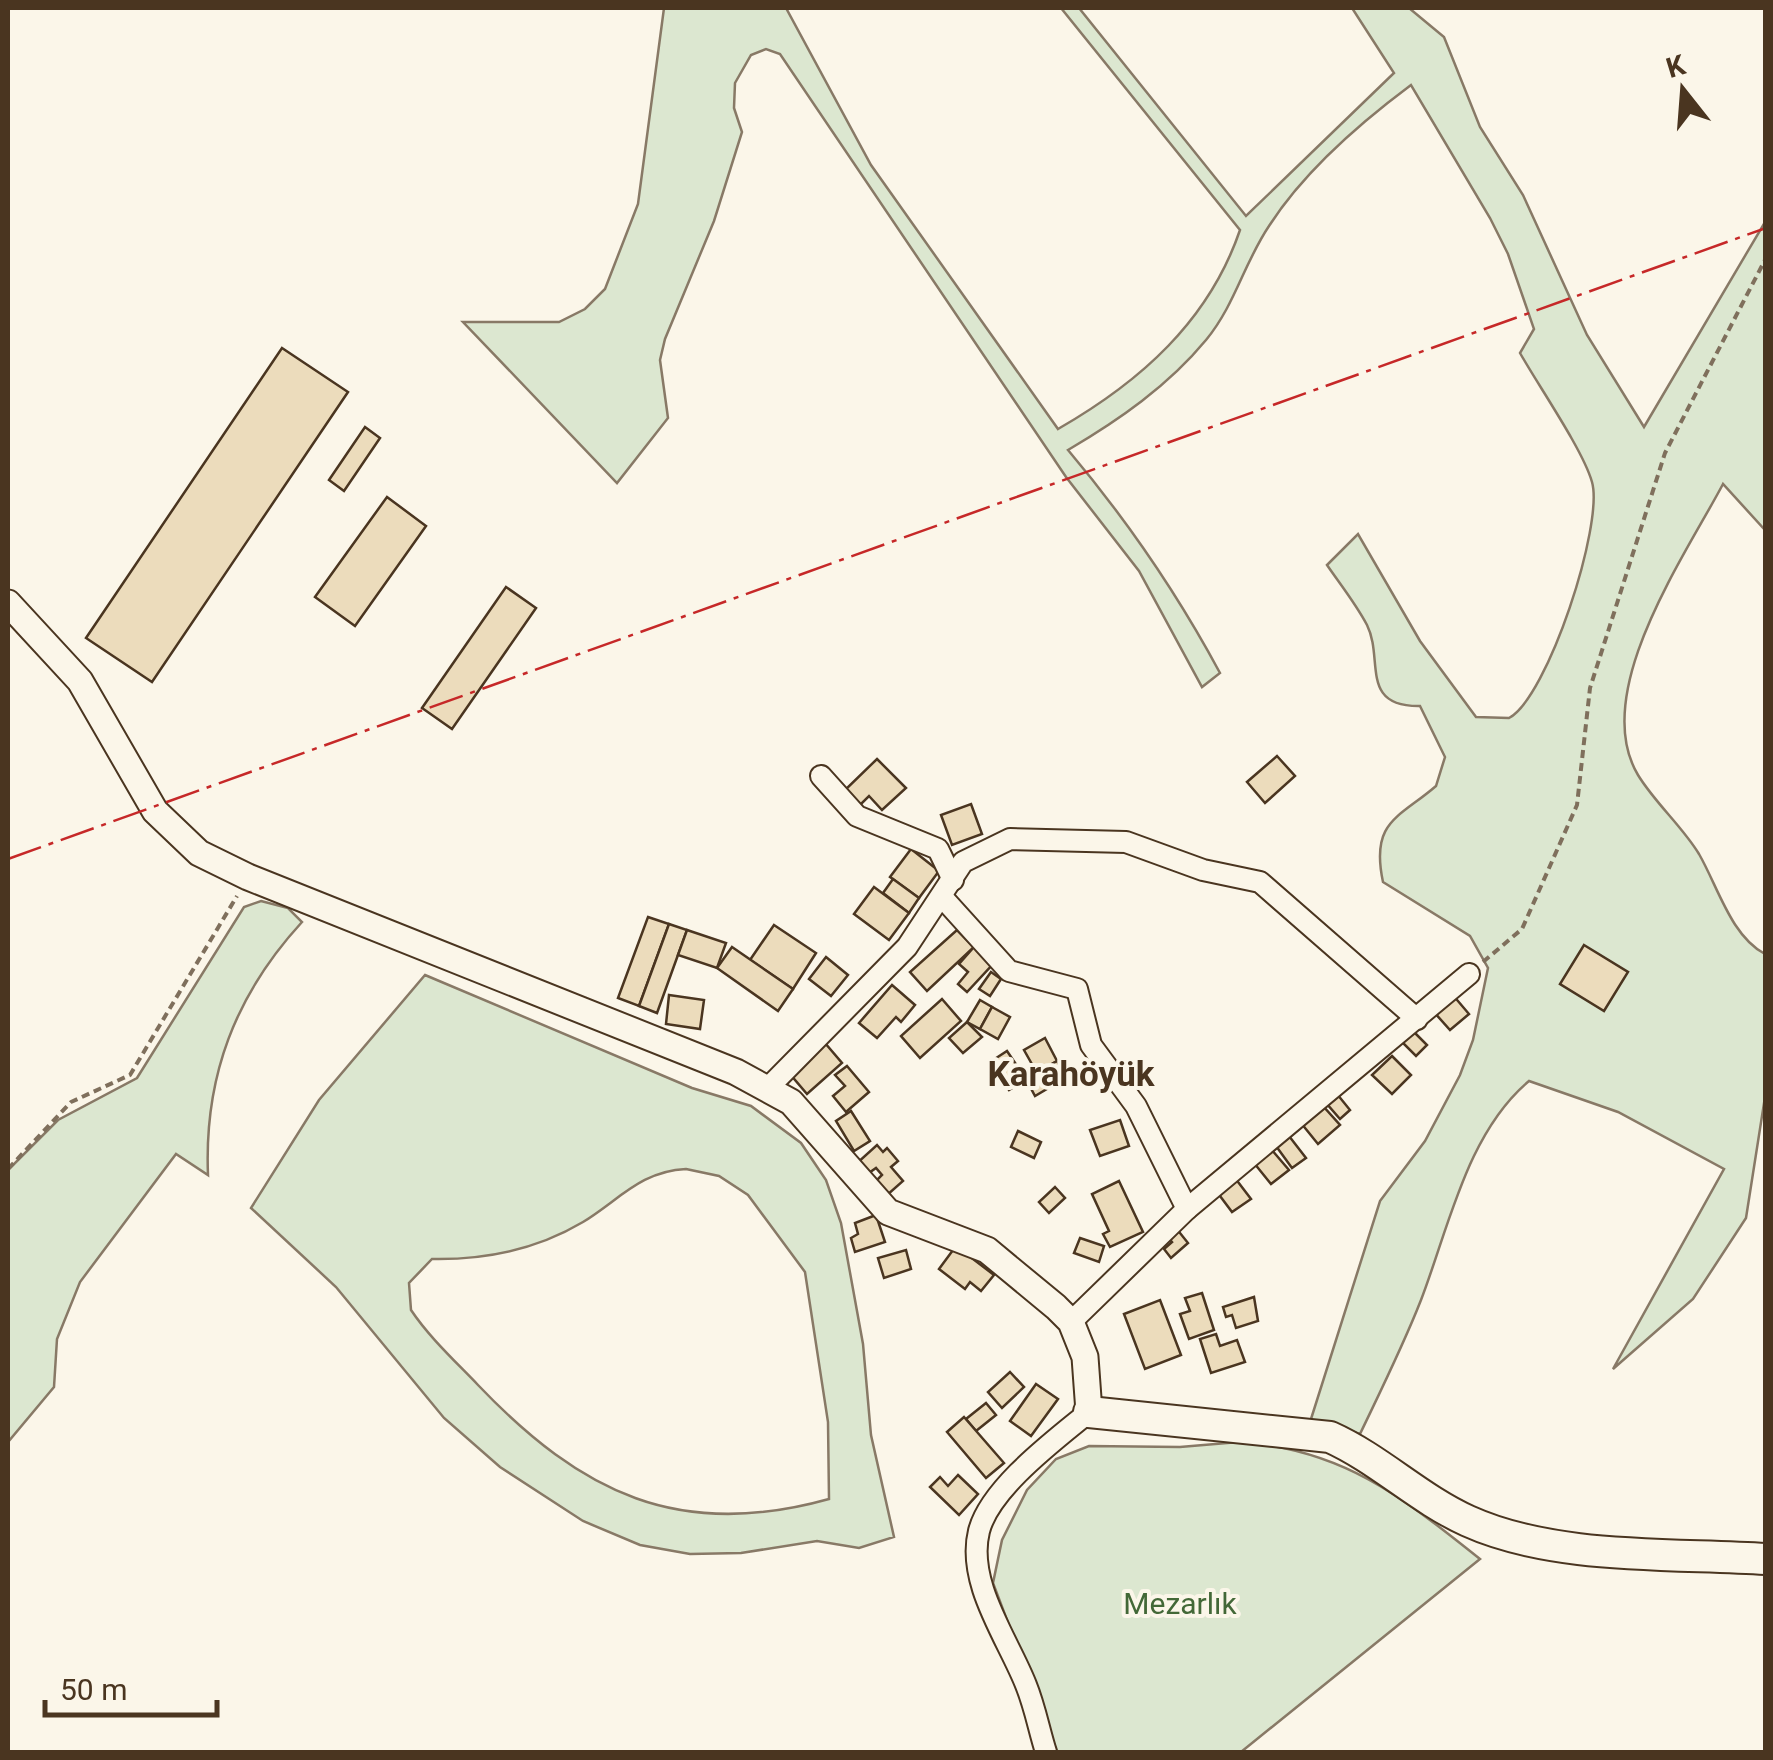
<svg xmlns="http://www.w3.org/2000/svg" width="1773" height="1760" viewBox="0 0 1773 1760" font-family="Roboto,sans-serif">
  <style>
    .green { fill: #dce7d0; stroke: #887966; stroke-width: 2.5; fill-rule: evenodd }
    .building { fill: #ecdcbc; stroke: #4a3520; stroke-width: 2.5 }
    .lines { fill: none; stroke-linecap: round; stroke-linejoin: round }
    .minor-casing { stroke: #4a3520; stroke-width: 24 }
    .tertiary-casing { stroke: #4a3520; stroke-width: 29 }
    .secondary-casing { stroke: #4a3520; stroke-width: 34 }
    .path { stroke: #7f6f5c; stroke-width: 4; stroke-dasharray: 8 5; stroke-linecap: butt }
    .minor { stroke: #fbf6e9; stroke-width: 20 }
    .tertiary { stroke: #fbf6e9; stroke-width: 25 }
    .secondary { stroke: #fbf6e9; stroke-width: 30 }
    .power { stroke: #c62828; stroke-width: 2.5; stroke-dasharray: 35 8 5 8; stroke-linecap: butt }
    .labels { text-anchor: middle; dominant-baseline: central; stroke-width: 8; stroke-linejoin: round; paint-order: stroke }
    .park-label { font-size: 30px; fill: #436837; stroke: #fbf6e9 }
    .quarter-label { font-size: 35px; font-weight: bold; fill: #4a3520; stroke: #fbf6e9 }
  </style>
  <rect width="100%" height="100%" fill="#fbf6e9"/>
  <g class="green">
    <path d="M 664,8 L 786,8 L 871,165 L 1058,429 C 1140,382 1209,321 1240,230 L 1061,8 L 1079,8 L 1246,216 L 1394,73 L 1352,8 L 1409,8 L 1444,37 L 1480,127 L 1523,195 L 1587,335 L 1644,427 L 1765,222 L 1765,530 L 1723,484 C 1685,556 1589,693 1638,775 C 1655,803 1682,826 1699,854 C 1718,887 1731,936 1765,954 L 1765,1097 L 1746,1218 L 1693,1299 L 1613,1369 L 1724,1169 L 1618,1112 L 1529,1081 C 1467,1133 1449,1227 1421,1300 C 1403,1346 1381,1390 1360,1434 L 1311,1419 L 1380,1201 L 1425,1141 L 1460,1075 L 1473,1040 L 1488,968 L 1470,936 L 1383,882 C 1370,821 1399,818 1436,786 L 1445,757 L 1420,706 C 1359,707 1384,659 1367,625 C 1356,604 1340,584 1327,565 L 1358,534 L 1420,641 L 1476,717 L 1509,718 C 1548,697 1604,524 1592,482 C 1583,450 1538,385 1520,353 L 1534,329 L 1508,254 L 1490,218 L 1411,85 C 1360,123 1303,173 1269,226 C 1244,263 1235,305 1206,340 C 1168,386 1119,420 1068,450 C 1127,520 1177,593 1220,673 L 1202,687 L 1139,571 L 1066,477 L 780,54 L 766,49 L 751,55 L 735,83 L 734,108 L 742,132 L 714,221 L 665,339 L 660,360 L 668,418 L 617,483 L 463,322 L 559,322 L 585,309 L 605,289 L 638,204 Z"/>
    <path d="M 261,901 L 288,908 L 302,922 C 235,995 204,1077 208,1175 L 176,1154 L 80,1282 L 57,1339 L 54,1387 L 8,1442 L 8,1170 L 58,1120 L 137,1078 L 244,907 Z"/>
    <path d="M 425,975 L 692,1088 L 751,1106 L 801,1143 L 826,1180 L 841,1223 L 863,1344 L 871,1435 L 894,1537 L 859,1548 L 817,1541 L 741,1553 L 690,1554 L 640,1545 L 583,1521 L 500,1467 L 444,1418 L 336,1287 L 251,1208 L 319,1100 ZM 686,1169 L 719,1176 L 748,1195 L 805,1272 L 828,1422 L 829,1499 C 679,1541 581,1493 478,1385 C 455,1361 429,1337 411,1310 L 409,1283 L 432,1259 C 486,1260 536,1250 583,1222 C 619,1200 641,1171 686,1169 Z"/>
    <path d="M 1239,1442 C 1342,1449 1401,1496 1480,1559 L 1241,1752 L 1057,1752 L 993,1583 L 1002,1540 L 1027,1490 L 1056,1459 L 1089,1446 L 1180,1447 Z"/>
  </g>
  <g class="building">
    <path d="M 282,348 L 348,392 L 152,682 L 86,638 Z"/>
    <path d="M 365,427 L 380,438 L 344,491 L 329,480 Z"/>
    <path d="M 387,497 L 426,526 L 355,626 L 315,597 Z"/>
    <path d="M 506,587 L 536,608 L 452,729 L 422,708 Z"/>
    <path d="M 1277,756 L 1295,776 L 1265,803 L 1247,782 Z"/>
    <path d="M 877,759 L 906,788 L 882,810 L 869,796 L 859,806 L 844,791 Z"/>
    <path d="M 971,804 L 982,834 L 952,845 L 941,815 Z"/>
    <path d="M 911,849 L 939,871 L 919,898 L 890,877 Z"/>
    <path d="M 893,879 L 919,898 L 909,913 L 883,893 Z"/>
    <path d="M 874,887 L 909,913 L 889,940 L 854,914 Z"/>
    <path d="M 648,917 L 669,924 L 639,1006 L 618,998 Z"/>
    <path d="M 669,924 L 687,930 L 657,1013 L 639,1006 Z"/>
    <path d="M 774,925 L 816,953 L 793,989 L 750,960 Z"/>
    <path d="M 687,930 L 726,943 L 717,968 L 678,955 Z"/>
    <path d="M 957,930 L 974,947 L 927,991 L 910,972 Z"/>
    <path d="M 1584,945 L 1628,972 L 1604,1011 L 1560,984 Z"/>
    <path d="M 732,947 L 793,989 L 778,1011 L 717,968 Z"/>
    <path d="M 974,947 L 993,964 L 967,992 L 958,984 L 968,972 L 959,964 Z"/>
    <path d="M 826,957 L 848,975 L 831,996 L 809,979 Z"/>
    <path d="M 991,972 L 1001,979 L 990,996 L 979,989 Z"/>
    <path d="M 892,985 L 915,1005 L 901,1022 L 896,1017 L 877,1038 L 859,1023 Z"/>
    <path d="M 1452,994 L 1469,1014 L 1450,1030 L 1433,1011 Z"/>
    <path d="M 669,995 L 704,1000 L 700,1029 L 666,1024 Z"/>
    <path d="M 942,999 L 961,1021 L 920,1058 L 901,1036 Z"/>
    <path d="M 980,1000 L 992,1007 L 980,1029 L 967,1022 Z"/>
    <path d="M 992,1007 L 1010,1017 L 998,1039 L 980,1029 Z"/>
    <path d="M 967,1022 L 982,1037 L 963,1053 L 949,1038 Z"/>
    <path d="M 1412,1030 L 1427,1045 L 1416,1056 L 1401,1041 Z"/>
    <path d="M 1045,1038 L 1057,1061 L 1037,1073 L 1024,1050 Z"/>
    <path d="M 825,1043 L 842,1063 L 807,1094 L 790,1074 Z"/>
    <path d="M 1007,1051 L 1026,1079 L 1009,1090 L 990,1062 Z"/>
    <path d="M 1392,1056 L 1411,1075 L 1392,1094 L 1372,1075 Z"/>
    <path d="M 1057,1061 L 1067,1077 L 1035,1096 L 1026,1079 Z"/>
    <path d="M 847,1066 L 869,1092 L 846,1112 L 833,1096 L 845,1086 L 835,1075 Z"/>
    <path d="M 1337,1094 L 1350,1110 L 1340,1119 L 1327,1104 Z"/>
    <path d="M 1323,1106 L 1340,1125 L 1318,1144 L 1301,1123 Z"/>
    <path d="M 851,1111 L 870,1141 L 854,1151 L 836,1121 Z"/>
    <path d="M 1120,1120 L 1129,1146 L 1100,1156 L 1090,1130 Z"/>
    <path d="M 1018,1131 L 1041,1142 L 1034,1158 L 1011,1147 Z"/>
    <path d="M 1289,1136 L 1306,1158 L 1292,1168 L 1276,1146 Z"/>
    <path d="M 877,1145 L 883,1152 L 887,1148 L 898,1161 L 891,1167 L 903,1181 L 886,1196 L 874,1183 L 882,1175 L 876,1168 L 866,1175 L 856,1164 Z"/>
    <path d="M 1271,1149 L 1289,1170 L 1271,1184 L 1254,1163 Z"/>
    <path d="M 1235,1178 L 1251,1199 L 1232,1212 L 1217,1192 Z"/>
    <path d="M 1119,1181 L 1143,1232 L 1110,1247 L 1103,1234 L 1109,1231 L 1092,1194 Z"/>
    <path d="M 1055,1187 L 1065,1198 L 1049,1213 L 1039,1202 Z"/>
    <path d="M 876,1215 L 885,1242 L 855,1252 L 851,1238 L 858,1234 L 855,1223 Z"/>
    <path d="M 1176,1228 L 1188,1243 L 1171,1258 L 1164,1249 L 1172,1242 L 1167,1236 Z"/>
    <path d="M 1080,1238 L 1104,1246 L 1099,1262 L 1074,1253 Z"/>
    <path d="M 956,1246 L 994,1275 L 981,1291 L 970,1282 L 965,1289 L 939,1269 Z"/>
    <path d="M 906,1250 L 911,1269 L 884,1278 L 878,1258 Z"/>
    <path d="M 1202,1293 L 1214,1330 L 1189,1339 L 1180,1314 L 1190,1311 L 1185,1298 Z"/>
    <path d="M 1254,1297 L 1258,1321 L 1236,1328 L 1232,1315 L 1226,1317 L 1223,1307 Z"/>
    <path d="M 1160,1300 L 1181,1355 L 1145,1369 L 1124,1314 Z"/>
    <path d="M 1216,1334 L 1220,1346 L 1237,1340 L 1245,1362 L 1211,1373 L 1200,1339 Z"/>
    <path d="M 1010,1372 L 1024,1387 L 1002,1408 L 988,1392 Z"/>
    <path d="M 1036,1384 L 1058,1399 L 1031,1436 L 1010,1421 Z"/>
    <path d="M 986,1403 L 996,1415 L 976,1431 L 966,1419 Z"/>
    <path d="M 964,1417 L 1004,1463 L 986,1478 L 947,1432 Z"/>
    <path d="M 958,1475 L 978,1494 L 959,1515 L 930,1487 L 940,1477 L 948,1486 Z"/>
  </g>
  <g class="lines">
    <defs>
      <g id="minor">
        <path d="M 821,776 L 857,816 L 938,849 L 953,880"/>
        <path d="M 943,898 L 1009,971 L 1077,989 L 1091,1045 L 1136,1106 L 1187,1209"/>
        <path d="M 767,1089 L 907,947 L 963,862 L 1010,839 L 1126,842 L 1203,870 L 1260,882 L 1417,1019"/>
        <path d="M 1071,1322 L 1187,1209 L 1469,974"/>
        <path d="M 1046,1752 C 1039,1730 1035,1707 1026,1685 C 1008,1639 966,1583 979,1531 C 990,1488 1055,1440 1089,1412"/>
      </g>
      <path id="tertiary" d="M 8,603 L 80,681 L 155,811 L 199,853 L 248,877 L 736,1072 L 791,1102 L 888,1212 L 987,1250 L 1056,1307 L 1071,1322 L 1085,1357 L 1089,1412"/>
      <path id="secondary" d="M 1089,1412 L 1330,1437 C 1379,1459 1419,1499 1468,1521 C 1554,1560 1672,1553 1766,1559"/>
    </defs>
    <use href="#minor" class="minor-casing"/>
    <use href="#tertiary" class="tertiary-casing"/>
    <use href="#secondary" class="secondary-casing"/>
    <g class="path">
      <path d="M 1483,962 L 1522,929 L 1577,805 L 1590,688 L 1665,453 L 1766,258"/>
      <path d="M 8,1169 L 71,1102 L 130,1075 L 237,896"/>
    </g>
    <use href="#minor" class="minor"/>
    <use href="#tertiary" class="tertiary"/>
    <use href="#secondary" class="secondary"/>
    <path class="power" d="M 8,859 L 1766,228"/>
  </g>
  <g class="labels">
    <g class="park-label">
      <text x="1180" y="1603">Mezarlık</text>
    </g>
    <g class="quarter-label">
      <text x="1071" y="1074">Karahöyük</text>
    </g>
  </g>
  <rect width="1773" height="1760" fill="none" stroke="#4a3520" stroke-width="20"/>
  <g transform="translate(1683 90) rotate(343)" stroke="#fbf6e9" stroke-width="8" paint-order="stroke">
  <path d="M0-8L18 38L0 25L-18 38Z" fill="#4a3520"/>
  <text y="-15" font-size="28" font-weight="bold" text-anchor="middle" fill="#4a3520">K</text>
  </g>
  <path d="M45 1700v15h172v-15" fill="none" stroke="#4a3520" stroke-width="5"/>
  <text x="60" y="1700" font-size="30" fill="#4a3520" stroke="#fbf6e9" stroke-width="8" paint-order="stroke">50 m</text>
</svg>
